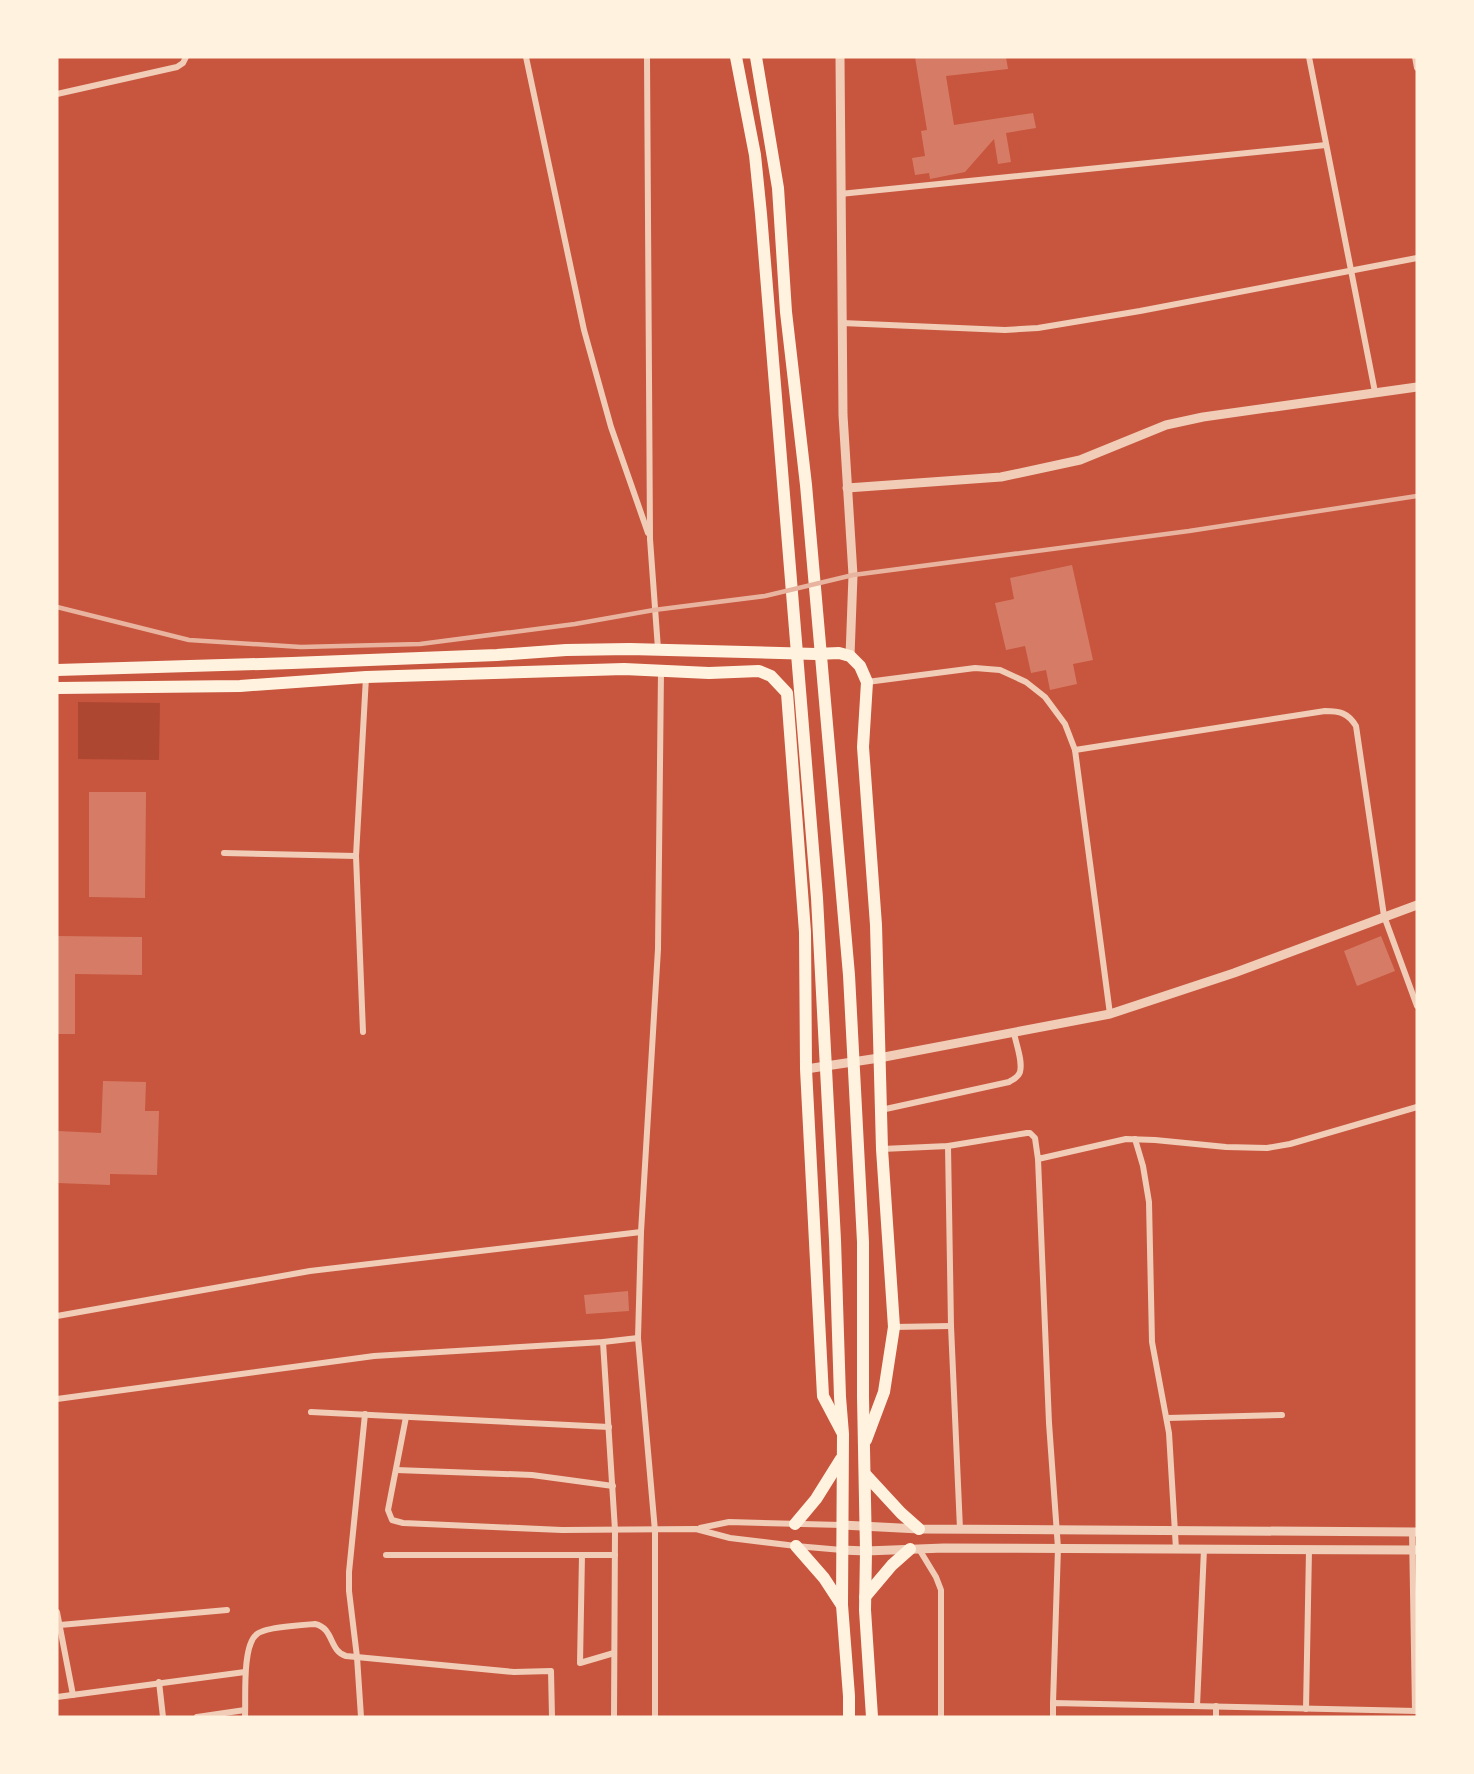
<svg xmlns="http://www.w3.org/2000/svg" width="1474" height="1774" viewBox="0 0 1474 1774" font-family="'Public Sans',sans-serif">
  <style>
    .green { fill: #ae4732 }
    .building { fill: #d67c66 }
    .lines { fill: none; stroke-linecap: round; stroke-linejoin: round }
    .minor { stroke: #f1ccb7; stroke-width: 6 }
    .tertiary { stroke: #f1ccb7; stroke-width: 9 }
    .primary { stroke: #fff3e0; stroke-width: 12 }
    .rail { stroke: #e9b49f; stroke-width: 4.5 }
  </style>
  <rect width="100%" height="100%" fill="#c8553d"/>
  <path class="green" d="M 78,702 L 160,703 L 159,760 L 78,759 Z"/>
  <g class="building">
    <path d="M 915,57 L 1006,57 L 1008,69 L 946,76 L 954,125 L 1033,113 L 1036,128 L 1006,133 L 1011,162 L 998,164 L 994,139 L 965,172 L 930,179 L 929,173 L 915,175 L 912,158 L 925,156 L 921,131 L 927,130 Z"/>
    <path d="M 1072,565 L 1093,660 L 1073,664 L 1077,684 L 1050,690 L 1046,670 L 1031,673 L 1025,646 L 1006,650 L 995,603 L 1014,599 L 1010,578 Z"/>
    <path d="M 89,792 L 146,792 L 145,898 L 89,897 Z"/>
    <path d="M 57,936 L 142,937 L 142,975 L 75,974 L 75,1034 L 57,1034 Z"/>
    <path d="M 1381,936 L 1395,971 L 1357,986 L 1344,951 Z"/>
    <path d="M 103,1081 L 146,1082 L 145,1111 L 159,1111 L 157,1175 L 110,1174 L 110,1185 L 57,1183 L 58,1131 L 101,1133 Z"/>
    <path d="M 628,1291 L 629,1311 L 586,1314 L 584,1295 Z"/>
  </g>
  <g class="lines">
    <g class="minor">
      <path d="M 526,57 L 584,330 L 611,427 L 648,533"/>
      <path d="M 647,57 L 650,539 L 658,649"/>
      <path d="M 1309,57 L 1375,392"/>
      <path d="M 1415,57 L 1417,68"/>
      <path d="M 57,94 L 177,67 L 183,63 L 186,57"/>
      <path d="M 840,194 L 1326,145"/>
      <path d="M 842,323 L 1005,330 L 1038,328 L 1140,311 L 1417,258"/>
      <path d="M 867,682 L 975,668 L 1000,670 L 1026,682 L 1045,697 L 1065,724 L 1075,750 L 1325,711 C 1340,711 1348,713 1356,726 L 1384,916 L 1417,1006"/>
      <path d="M 1075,750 L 1110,1014"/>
      <path d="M 224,853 L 356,856"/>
      <path d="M 363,1032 L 356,856 L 366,677"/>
      <path d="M 881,1110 L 1009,1082 C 1013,1079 1018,1078 1020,1072 C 1023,1061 1016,1044 1014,1033"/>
      <path d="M 1135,1139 L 1143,1166 L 1149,1202 L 1152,1342 L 1169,1433 L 1176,1549"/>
      <path d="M 948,1146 L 951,1326 L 960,1529"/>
      <path d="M 882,1149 L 948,1146 L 1027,1133 L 1030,1133 L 1035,1138 L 1038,1159 L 1126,1139 L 1155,1140 L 1226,1147 L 1267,1148 L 1290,1144 L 1417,1107"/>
      <path d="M 1038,1159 L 1049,1423 L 1058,1548 L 1053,1703"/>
      <path d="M 57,1316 L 310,1271 L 641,1232"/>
      <path d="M 894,1327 L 951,1326"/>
      <path d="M 638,1338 L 641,1232 L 658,949 L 661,671"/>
      <path d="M 603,1342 L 615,1530 L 614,1717"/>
      <path d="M 57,1399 L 374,1356 L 603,1342 L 638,1338 L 655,1531 L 655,1717"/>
      <path d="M 311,1412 L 609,1427"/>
      <path d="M 406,1417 L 388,1510 L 392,1520 L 403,1523 L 562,1530 L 696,1529 L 730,1538 L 796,1546 L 842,1550"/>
      <path d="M 1167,1418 L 1282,1415"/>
      <path d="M 396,1470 L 532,1475 L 613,1486"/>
      <path d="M 700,1528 L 729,1522 L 842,1525"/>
      <path d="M 1412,1532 L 1415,1711"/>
      <path d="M 919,1549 L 936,1577 L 941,1590 L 941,1717"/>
      <path d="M 386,1555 L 615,1555"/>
      <path d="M 582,1555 L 580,1663 L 614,1653"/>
      <path d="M 57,1612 L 73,1695"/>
      <path d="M 60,1625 L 227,1610"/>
      <path d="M 159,1682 L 163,1717"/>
      <path d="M 57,1697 L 245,1672"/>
      <path d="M 1197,1706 L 1204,1549"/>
      <path d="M 1306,1709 L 1309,1550"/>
      <path d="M 197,1717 L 245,1710"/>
      <path d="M 245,1717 C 246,1699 242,1647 256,1635 C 263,1627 303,1625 315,1624 C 334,1628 329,1651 346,1656 L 514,1672 L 551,1671 L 552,1717"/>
      <path d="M 361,1717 L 357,1657 L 349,1591 L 349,1572 L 365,1414"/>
      <path d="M 1053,1717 L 1053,1703 L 1417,1711"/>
      <path d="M 1216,1717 L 1216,1706"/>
    </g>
    <g class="tertiary">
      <path d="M 840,57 L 843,415 L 853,575 L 850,656"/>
      <path d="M 847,488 L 1001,477 L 1080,460 L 1166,425 L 1203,417 L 1417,387"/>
      <path d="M 806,1069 L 879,1058 L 1110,1014 L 1234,973 L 1417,905"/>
      <path d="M 842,1525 L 919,1529 L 1417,1532"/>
      <path d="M 842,1550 L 866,1551 L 944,1548 L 1417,1550"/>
    </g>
    <g class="primary">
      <path d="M 736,57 L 755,155 L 761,214 L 817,898 L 835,1240 L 840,1397 L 843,1434 L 842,1605 L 849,1696 L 849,1717"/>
      <path d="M 756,57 L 778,188 L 786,312 L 806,485 L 849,975 L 863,1242 L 863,1397 L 866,1551 L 865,1610 L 872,1717"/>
      <path d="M 57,670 L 292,663 L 497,655 L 566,650 L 630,649 L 816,654 L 839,653 L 850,656 L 860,666 L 867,682 L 863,747 L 876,925 L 882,1149 L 894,1327 L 884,1392 L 866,1440"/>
      <path d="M 57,688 L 240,686 L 366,677 L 624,669 L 709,673 L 759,671 L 771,676 L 787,693 L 805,932 L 806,1069 L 823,1396 L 842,1432"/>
      <path d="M 865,1474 L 901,1513 L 919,1529"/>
      <path d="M 795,1524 L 816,1499 L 841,1459"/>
      <path d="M 796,1546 L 824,1578 L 841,1604"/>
      <path d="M 865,1597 L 892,1565 L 910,1549"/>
    </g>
    <path class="rail" d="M 57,607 L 189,640 L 301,647 L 420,644 L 575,624 L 654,610 L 765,596 L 853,575 L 1189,531 L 1417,496"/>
  </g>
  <rect width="1474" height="1774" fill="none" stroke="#fff3e0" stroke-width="117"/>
</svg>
